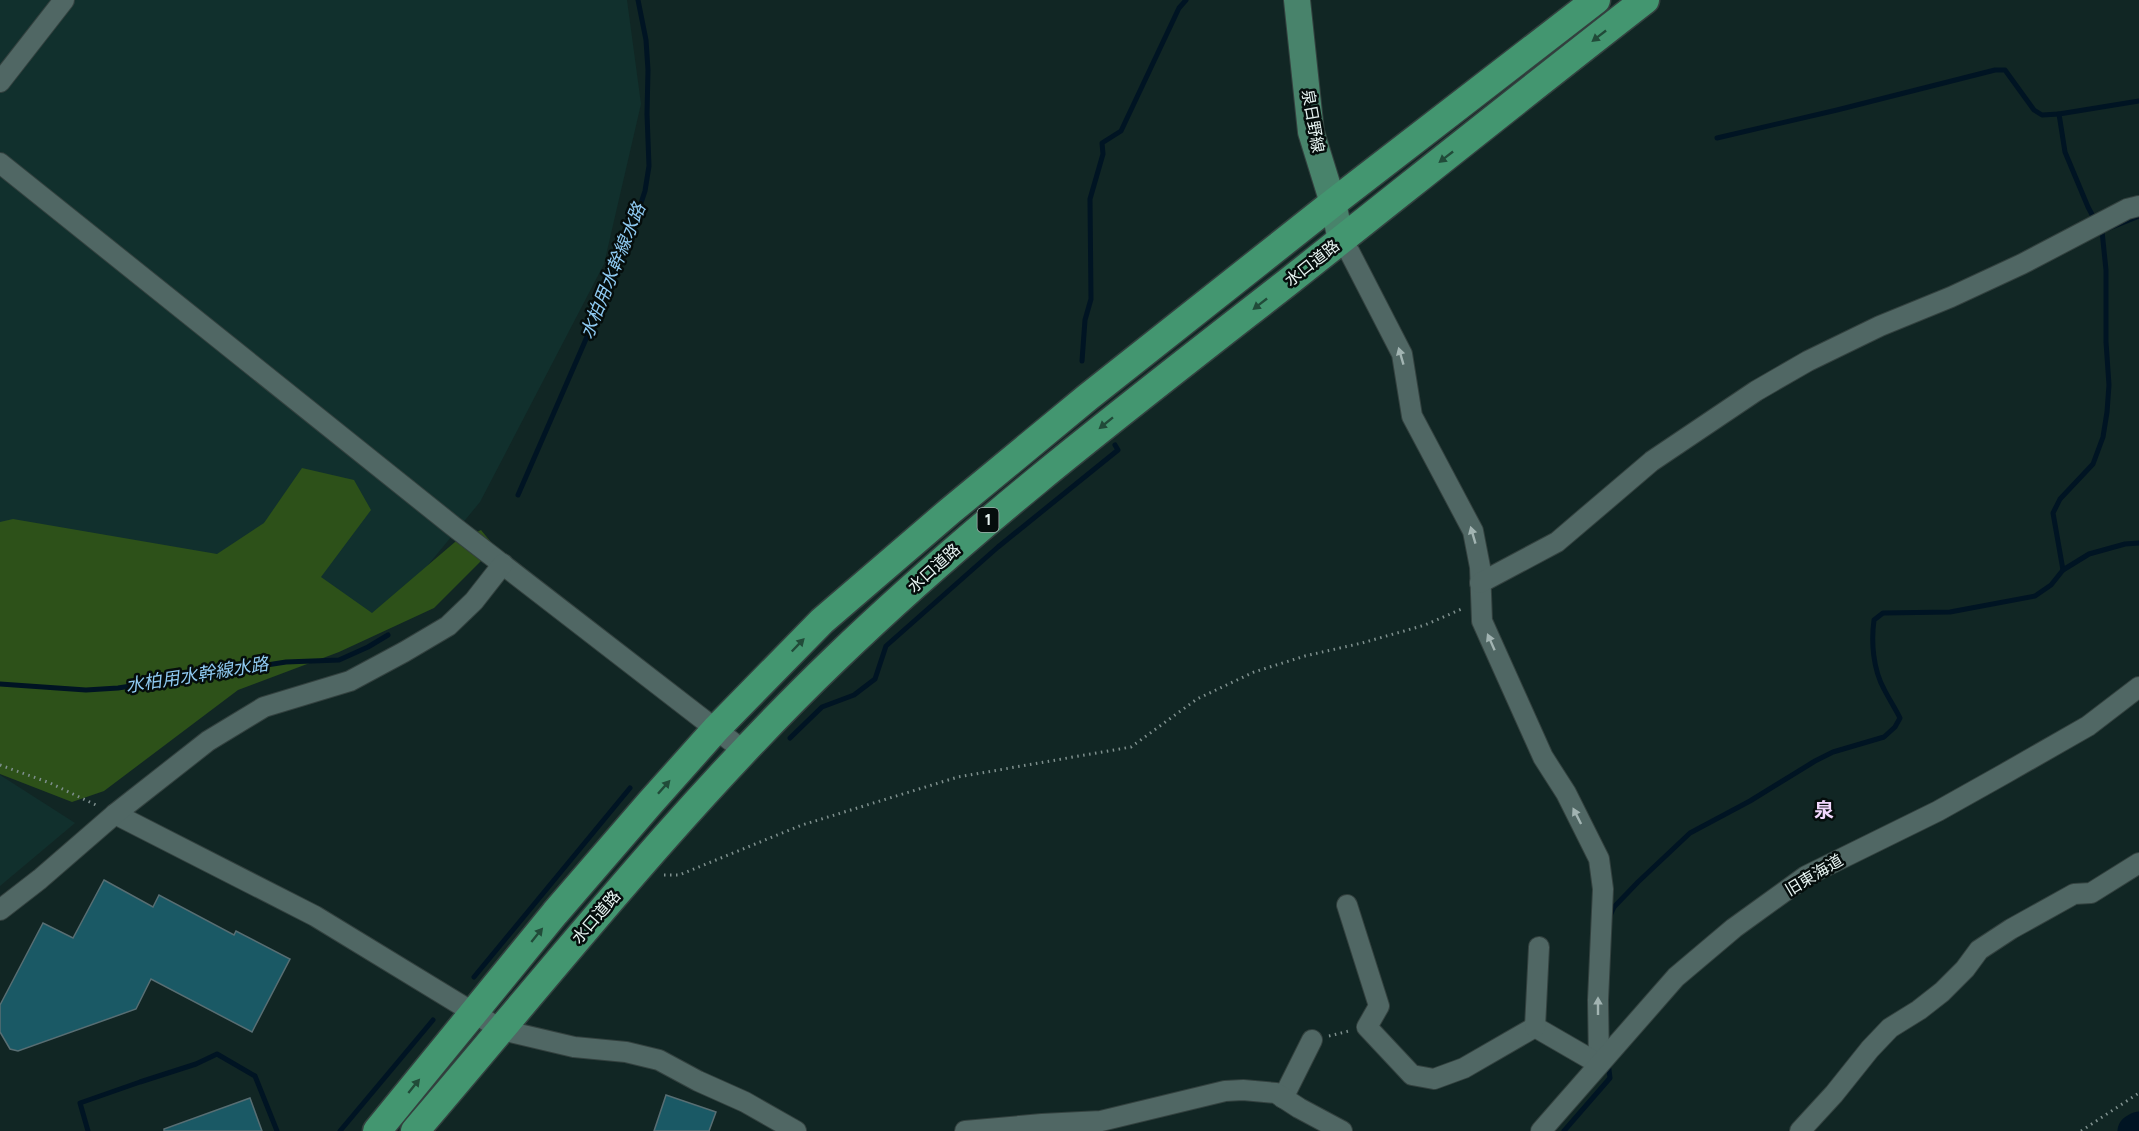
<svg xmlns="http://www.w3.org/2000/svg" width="2139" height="1131" viewBox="0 0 2139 1131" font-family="Figtree,'Noto Sans JP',sans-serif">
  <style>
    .built { fill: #11302d }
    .green { fill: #2d5119 }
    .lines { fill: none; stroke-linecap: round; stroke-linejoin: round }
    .stream { stroke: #001423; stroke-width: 5 }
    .river { stroke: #001423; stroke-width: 33 }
    .building { fill: #1a5965; stroke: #586e73; stroke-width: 1.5 }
    .minor-casing { stroke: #33413f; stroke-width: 22 }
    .major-casing { stroke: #33413f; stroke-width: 28 }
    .highway-casing { stroke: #33413f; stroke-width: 31 }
    .path { stroke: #7f908e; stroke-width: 3; stroke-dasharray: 1.5 4.5; stroke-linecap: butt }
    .minor { stroke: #506764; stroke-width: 20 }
    .major { stroke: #48836b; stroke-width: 26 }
    .highway { stroke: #439670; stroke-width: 28 }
    .oneway { fill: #214b39 }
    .oneway2 { fill: #a2b4b2 }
    .labels { text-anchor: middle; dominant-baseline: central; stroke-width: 5; stroke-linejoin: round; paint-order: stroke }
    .shield { fill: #050d0c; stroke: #a2aeac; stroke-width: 1.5 }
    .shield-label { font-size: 15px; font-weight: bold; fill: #e6f3f1 }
    .street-label { font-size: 16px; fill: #e6f3f1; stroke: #050d0c }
    .water-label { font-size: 18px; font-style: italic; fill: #8fcaf2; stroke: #050d0c }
    .quarter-label { font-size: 20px; font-weight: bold; fill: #f1d6fd; stroke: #050d0c }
  </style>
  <rect width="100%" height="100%" fill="#112624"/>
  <g class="built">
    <path d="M 0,0 L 627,0 L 641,104 L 604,264 L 480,502 L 381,622 L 0,528 Z"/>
    <path d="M 0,775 L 75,823 L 0,886 Z"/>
  </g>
  <path class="green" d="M 302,468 L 354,480 L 371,510 L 321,577 L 372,613 L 455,542 L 481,530 L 495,547 L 434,608 L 339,652 L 238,690 L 104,791 L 72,802 L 0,774 L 0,522 L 13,519 L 217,554 L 264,523 Z"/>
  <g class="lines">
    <g class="stream">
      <path d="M 1717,138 L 1837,110 L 1995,70 L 2005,70 L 2034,110 L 2042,115 L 2059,114"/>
      <path d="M 2096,222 L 2088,207 L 2065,152 L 2059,114 L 2139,101"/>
      <path d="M 1082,361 L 1085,320 L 1091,299 L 1090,199 L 1103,154 L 1102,143 L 1121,131 L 1179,8 L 1186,0"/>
      <path d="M 518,495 L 627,245 L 645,191 L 649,166 L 647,114 L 648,70 L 646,40 L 638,0"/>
      <path d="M 2063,570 L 2053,513 L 2060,499 L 2093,464 L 2103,437 L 2107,412 L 2109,385 L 2106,342 L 2106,270 L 2102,231 L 2139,216"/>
      <path d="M 0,684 L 86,690 L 118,688 L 286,662 L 339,660 L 368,647 L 388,635"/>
      <path d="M 790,738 L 822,707 L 854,695 L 875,679 L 886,646 L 998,547 L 1118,450 L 1115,445"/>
      <path d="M 1609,918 L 1614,907 L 1638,882 L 1690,833 L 1750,801 L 1815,761 L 1833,752 L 1884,737 L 1895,727 L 1900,718 C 1895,708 1889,699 1884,689 C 1873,669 1871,642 1874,620 L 1883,613 L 1950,612 L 2035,596 L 2051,585 L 2063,570 L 2089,554 L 2125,544 L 2139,543"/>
      <path d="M 474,977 L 630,788"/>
      <path d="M 88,1131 L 80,1103 L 140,1082 L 196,1064 L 217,1054 L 255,1076 L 277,1131"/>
      <path d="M 340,1131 L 433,1020"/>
      <path d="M 1564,1131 L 1610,1078 L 1608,1062"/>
    </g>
    <path class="river" d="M 2134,1131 L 2139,1128"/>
  </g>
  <g class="building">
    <path d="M 104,880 L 153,907 L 159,895 L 234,935 L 236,931 L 290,959 L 252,1032 L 151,979 L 136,1009 L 18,1051 L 10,1049 L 0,1032 L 0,1005 L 43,923 L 73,938 Z"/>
    <path d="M 666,1095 L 716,1112 L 709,1131 L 654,1131 Z"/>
    <path d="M 250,1098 L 262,1131 L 164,1131 L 164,1129 Z"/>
  </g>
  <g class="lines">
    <defs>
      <g id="minor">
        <path d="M 0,82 L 64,0"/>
        <path d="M 0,163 L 453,526 L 744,751"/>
        <path d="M 1341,240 L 1350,253 L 1402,354 L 1412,416 L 1473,531 L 1480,567 L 1482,621 L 1543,757 L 1566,793 L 1599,859 L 1603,889 L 1598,1000 L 1599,1064"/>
        <path d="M 1480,583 L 1557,542 L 1652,461 L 1756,391 L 1808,361 L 1880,326 L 1951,297 L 2022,264 L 2127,209 L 2139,206"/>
        <path d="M 115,814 L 315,916 L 502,1030 L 574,1047 L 626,1052 L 659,1060 L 698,1081 L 745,1102 L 796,1131"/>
        <path d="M 1347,905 L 1379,1006 L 1367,1027 L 1412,1075 L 1434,1079 L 1464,1068 L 1535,1027 L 1599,1064"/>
        <path d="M 0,910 L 40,879 L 115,814 L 208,741 L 264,707 L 350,681 L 404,652 L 448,626 L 474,601 L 503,564"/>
        <path d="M 1535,1027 L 1539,947"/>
        <path d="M 1283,1098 L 1312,1040"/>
        <path d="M 965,1131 L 1042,1124 L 1101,1121 L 1225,1091 L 1243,1090 L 1276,1093 L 1299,1108 L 1342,1131"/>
        <path d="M 1541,1131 L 1676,977 L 1734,928 L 1806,876 L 1938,811 L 2004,774 L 2088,726 L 2139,687"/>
        <path d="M 1800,1131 L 1834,1094 L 1870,1049 L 1890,1028 L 1919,1010 L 1942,992 L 1965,969 L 1979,950 L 2011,929 L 2074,894 L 2091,893 L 2139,863"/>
      </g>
      <path id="major" d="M 1297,0 L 1311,132 L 1333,203 L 1341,240"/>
      <g id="highway">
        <path d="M 377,1131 L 555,913 L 650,803 L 716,729 L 822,621 L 950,511 L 1088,397 L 1333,203 L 1596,0"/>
        <path d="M 415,1131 C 552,971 683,805 835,659 C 977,522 1133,403 1288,282 C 1407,188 1525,93 1645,0"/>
      </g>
    </defs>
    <use href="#minor" class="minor-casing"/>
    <use href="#major" class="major-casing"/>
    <use href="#highway" class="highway-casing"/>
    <g class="path">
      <path d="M 0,765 L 50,783 L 98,806"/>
      <path d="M 664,875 L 679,875 L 802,825 L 958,777 L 1131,747 L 1197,699 L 1254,672 L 1305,656 L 1362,643 L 1425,625 L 1464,608"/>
      <path d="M 1329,1036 L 1349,1031"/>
      <path d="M 2081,1131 L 2139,1093"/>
    </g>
    <use href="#minor" class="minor"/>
    <use href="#major" class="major"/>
    <use href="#highway" class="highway"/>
  </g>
  <defs><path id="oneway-solid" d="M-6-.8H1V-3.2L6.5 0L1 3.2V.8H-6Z" transform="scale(1.5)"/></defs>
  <g class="oneway">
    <use href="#oneway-solid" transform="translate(1599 36) rotate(142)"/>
    <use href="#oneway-solid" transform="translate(1446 157) rotate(142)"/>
    <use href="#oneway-solid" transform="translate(1260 304) rotate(142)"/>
    <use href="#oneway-solid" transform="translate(1106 423) rotate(141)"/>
    <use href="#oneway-solid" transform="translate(798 645) rotate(-46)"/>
    <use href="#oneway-solid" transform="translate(664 787) rotate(-48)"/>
    <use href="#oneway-solid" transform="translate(537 935) rotate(-51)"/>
    <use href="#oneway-solid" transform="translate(414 1086) rotate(-51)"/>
  </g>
  <g class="oneway2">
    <use href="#oneway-solid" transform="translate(1401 356) rotate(-106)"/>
    <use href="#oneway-solid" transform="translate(1473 535) rotate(-106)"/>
    <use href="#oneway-solid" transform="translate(1491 642) rotate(-114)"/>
    <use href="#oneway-solid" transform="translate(1577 816) rotate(-117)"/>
    <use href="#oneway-solid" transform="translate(1598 1006) rotate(-90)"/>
  </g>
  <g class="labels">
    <rect class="shield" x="977.5" y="508" width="21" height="24" rx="4.5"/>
    <g class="shield-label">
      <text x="988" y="520">1</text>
    </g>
    <g class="street-label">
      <text transform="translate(1313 121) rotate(80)">泉日野線</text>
      <text transform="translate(1312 263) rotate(-38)">水口道路</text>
      <text transform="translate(934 568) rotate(-42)">水口道路</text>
      <text transform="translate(1814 875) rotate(-31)">旧東海道</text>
      <text transform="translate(596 917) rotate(-49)">水口道路</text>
    </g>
    <g class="water-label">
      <text transform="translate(613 271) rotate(-68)">水柏用水幹線水路</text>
      <text transform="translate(197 675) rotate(-9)">水柏用水幹線水路</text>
    </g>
    <g class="quarter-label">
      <text x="1824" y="810">泉</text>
    </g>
  </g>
</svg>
